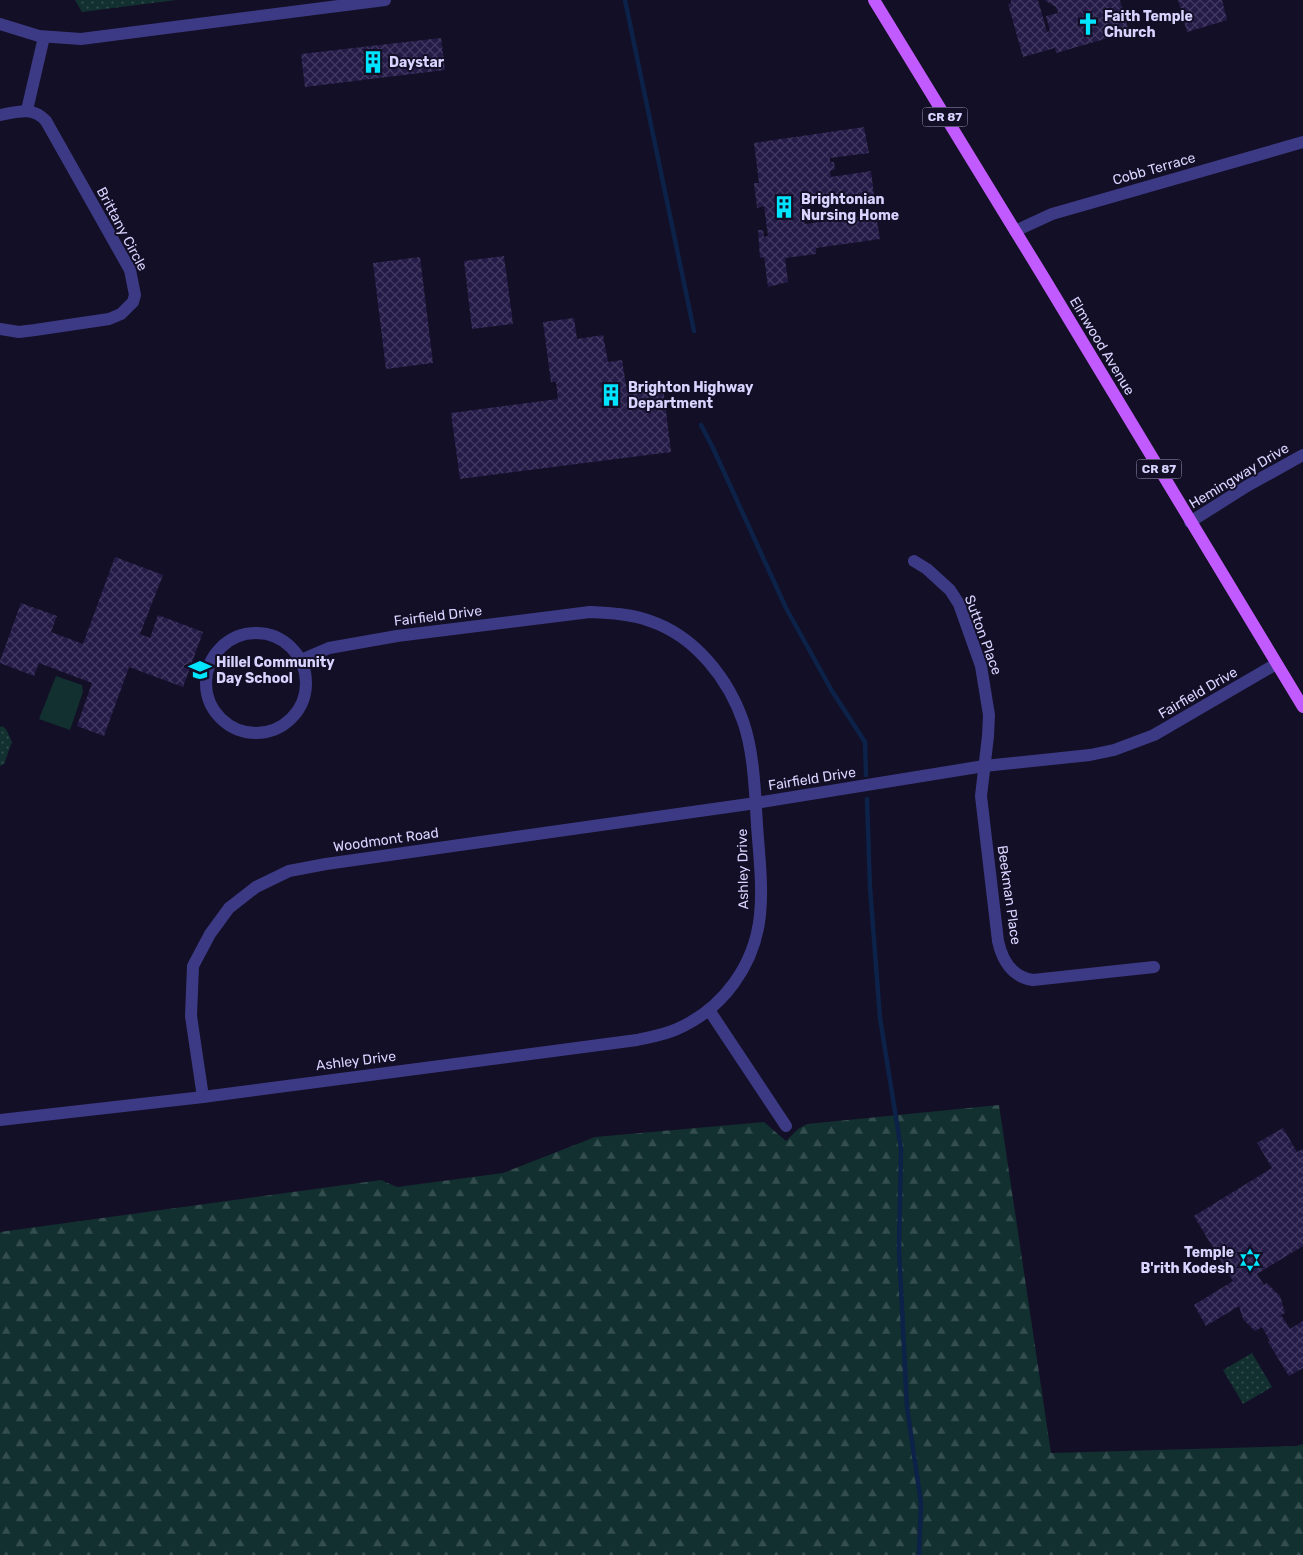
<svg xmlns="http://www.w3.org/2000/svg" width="1303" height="1555" viewBox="0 0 1303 1555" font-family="Rubik,sans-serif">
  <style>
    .forest { fill: url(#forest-firs) }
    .park { fill: url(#park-dots) }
    .garden { fill: #12302f }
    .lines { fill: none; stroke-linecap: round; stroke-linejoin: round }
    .stream { stroke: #0c2248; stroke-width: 4.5 }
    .building { fill: url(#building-cross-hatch) }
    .minor { stroke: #3d3a85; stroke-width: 12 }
    .major { stroke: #c25bff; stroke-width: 12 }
    .labels { text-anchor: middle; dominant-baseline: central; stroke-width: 4; stroke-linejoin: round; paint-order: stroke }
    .shield { fill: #130f26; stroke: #9e99be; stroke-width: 1 }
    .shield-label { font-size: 12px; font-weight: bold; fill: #d9d4ff }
    .poi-label { font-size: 14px; font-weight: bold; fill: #d9d4ff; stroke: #130f26; text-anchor: start }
    .street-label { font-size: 14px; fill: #d9d4ff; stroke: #130f26 }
  </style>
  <defs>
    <pattern id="forest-firs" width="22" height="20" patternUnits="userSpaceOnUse" patternTransform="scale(1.25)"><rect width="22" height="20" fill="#12302f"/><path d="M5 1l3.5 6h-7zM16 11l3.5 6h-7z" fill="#344d4e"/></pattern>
    <pattern id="park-dots" width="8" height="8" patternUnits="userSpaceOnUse" patternTransform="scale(1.25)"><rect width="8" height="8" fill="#12302f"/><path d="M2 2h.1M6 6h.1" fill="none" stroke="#344d4e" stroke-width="1.8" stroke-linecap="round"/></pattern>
    <pattern id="building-cross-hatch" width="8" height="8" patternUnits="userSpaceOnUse" patternTransform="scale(1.25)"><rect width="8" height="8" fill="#241b47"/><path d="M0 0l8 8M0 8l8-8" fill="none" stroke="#433b63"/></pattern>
  </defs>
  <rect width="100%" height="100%" fill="#130f26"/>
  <path class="forest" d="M 999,1105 L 1051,1453 L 1296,1446 L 1303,1444 L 1303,1555 L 0,1555 L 0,1232 L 381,1180 L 397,1187 L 503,1173 L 595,1137 L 764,1122 L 786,1141 L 798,1129 L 807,1124 Z"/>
  <g class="park">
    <path d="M 75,0 L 176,0 L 82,12 Z"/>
    <path d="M 2,726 L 6,729 L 12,742 L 4,764 L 0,766 L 0,727 Z"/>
    <path d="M 1252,1353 L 1272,1387 L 1243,1404 L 1223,1370 Z"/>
  </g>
  <path class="garden" d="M 56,676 L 82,685 L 83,692 L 70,730 L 39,719 Z"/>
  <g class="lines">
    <g class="stream">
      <path d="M 625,0 L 694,331"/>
      <path d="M 701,425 L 713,448 L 786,608 L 832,691 L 865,742 L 866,775"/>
      <path d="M 867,799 L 870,887 L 880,1018 L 901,1149 L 899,1249 L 907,1407 L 921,1503 L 919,1555"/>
    </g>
  </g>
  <g class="building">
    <path d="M 1011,0 L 1038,0 L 1047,32 L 1050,31 L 1046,16 L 1058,13 L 1056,7 L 1044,0 L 1120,0 L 1129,32 L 1056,53 L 1055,48 L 1023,57 L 1008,4 L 1011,3 Z"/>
    <path d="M 1178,0 L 1222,0 L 1227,20 L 1187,32 Z"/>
    <path d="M 441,38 L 445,70 L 305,87 L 301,54 Z"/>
    <path d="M 864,127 L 869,153 L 830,158 L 830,162 L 834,162 L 835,169 L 830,171 L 831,177 L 871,171 L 874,196 L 803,205 L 803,209 L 808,209 L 808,219 L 804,221 L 805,224 L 876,215 L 880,239 L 816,248 L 816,254 L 785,258 L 788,282 L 768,287 L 764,257 L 760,258 L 758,230 L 763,230 L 764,237 L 768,236 L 764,206 L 757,208 L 754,183 L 759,183 L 754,143 Z"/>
    <path d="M 504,256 L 513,324 L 472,329 L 464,261 Z"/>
    <path d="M 420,257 L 433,363 L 386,369 L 373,263 Z"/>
    <path d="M 574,318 L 577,339 L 603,335 L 608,362 L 622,360 L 627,391 L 663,387 L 671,452 L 460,479 L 451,413 L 558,399 L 556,382 L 551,382 L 543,322 Z"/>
    <path d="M 115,557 L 163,575 L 140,634 L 150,638 L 158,615 L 203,632 L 183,687 L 129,667 L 104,736 L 77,726 L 92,683 L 39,663 L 34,676 L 0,663 L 0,661 L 21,603 L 57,616 L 51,632 L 83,644 Z"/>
    <path d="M 1283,1128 L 1297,1152 L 1303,1149 L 1303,1246 L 1257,1274 L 1264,1285 L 1267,1283 L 1280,1296 L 1285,1313 L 1281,1315 L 1290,1329 L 1303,1321 L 1303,1368 L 1289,1376 L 1268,1342 L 1270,1341 L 1262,1327 L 1255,1331 L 1243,1319 L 1239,1306 L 1206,1326 L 1194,1305 L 1233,1281 L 1194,1216 L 1272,1168 L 1257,1143 Z"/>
  </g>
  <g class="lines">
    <g class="minor">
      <path d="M 0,24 L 39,36 L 81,39 L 385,0"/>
      <path d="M 27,110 L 44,37"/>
      <path d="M 0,115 C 17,112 33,106 46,121 L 130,270 L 135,295 L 133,302 L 121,314 L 109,319 L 35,330 L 19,332 L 0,329"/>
      <path d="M 1015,231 L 1052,214 L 1303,142"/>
      <path d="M 1190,522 L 1247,486 L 1303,455"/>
      <path d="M 914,561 L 927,569 L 950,590 L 959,604 L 981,666 L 989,715 L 988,736 L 981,796 L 998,941 C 1002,960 1012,977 1033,980 L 1154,967"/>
      <circle cx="256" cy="683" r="50"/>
      <path d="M 709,1010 L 786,1126"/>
      <path d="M 203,1097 L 191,1016 L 193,966 L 210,934 L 229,908 L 256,887 L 289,871 L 326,864 L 756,803 L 984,766 L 1090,755 L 1114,750 L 1154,735 L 1276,664"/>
      <path d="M 0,1120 L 203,1097 L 637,1040 C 650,1037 664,1035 677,1029 C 723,1009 755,965 760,915 C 763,885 759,855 757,825 C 755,792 754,755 744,724 C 729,679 695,636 650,621 C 631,614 610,613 590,612 L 397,636 L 329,648 L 301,660"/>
    </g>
    <path class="major" d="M 874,0 L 1041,273 L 1303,707"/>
  </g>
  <defs>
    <symbol id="church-bare" viewBox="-9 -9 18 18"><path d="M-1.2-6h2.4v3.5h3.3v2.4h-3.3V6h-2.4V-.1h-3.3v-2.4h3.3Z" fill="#00e5ff" stroke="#130f26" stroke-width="2.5" paint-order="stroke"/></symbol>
    <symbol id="building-bare" viewBox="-9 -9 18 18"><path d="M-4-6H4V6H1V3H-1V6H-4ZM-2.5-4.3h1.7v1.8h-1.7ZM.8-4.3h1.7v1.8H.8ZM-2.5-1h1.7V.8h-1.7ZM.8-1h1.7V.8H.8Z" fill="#00e5ff" stroke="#130f26" stroke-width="2.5" paint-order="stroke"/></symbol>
    <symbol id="school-bare" viewBox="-9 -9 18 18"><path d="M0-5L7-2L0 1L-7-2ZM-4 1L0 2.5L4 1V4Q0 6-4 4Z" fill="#00e5ff" stroke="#130f26" stroke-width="2.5" paint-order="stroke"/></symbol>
    <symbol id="synagogue-bare" viewBox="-9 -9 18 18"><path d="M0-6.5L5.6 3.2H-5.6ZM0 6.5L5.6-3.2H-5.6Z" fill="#00e5ff" stroke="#130f26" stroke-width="2.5" paint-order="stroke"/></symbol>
  </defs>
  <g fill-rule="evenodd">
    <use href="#church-bare" x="1072" y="8" width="32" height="32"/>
    <use href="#building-bare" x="357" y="46" width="32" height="32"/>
    <use href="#building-bare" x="768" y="191" width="32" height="32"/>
    <use href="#building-bare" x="595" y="379" width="32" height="32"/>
    <use href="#school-bare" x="184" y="654" width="32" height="32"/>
    <use href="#synagogue-bare" x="1234" y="1244" width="32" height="32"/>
  </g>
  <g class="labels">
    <g class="shield">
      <rect x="922.5" y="107.5" width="45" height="19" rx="4"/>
      <rect x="1136.5" y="459.5" width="45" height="19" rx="4"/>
    </g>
    <g class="shield-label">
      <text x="945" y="117">CR 87</text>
      <text x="1159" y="469">CR 87</text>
    </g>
    <g class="poi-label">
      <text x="1104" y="16">Faith Temple<tspan x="1104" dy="16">Church</tspan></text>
      <text x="389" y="62">Daystar</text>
      <text x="801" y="199">Brightonian<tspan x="801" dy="16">Nursing Home</tspan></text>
      <text x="628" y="387">Brighton Highway<tspan x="628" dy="16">Department</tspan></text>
      <text x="216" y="662">Hillel Community<tspan x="216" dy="16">Day School</tspan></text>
      <text x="1234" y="1252" text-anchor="end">Temple<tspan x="1234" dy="16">B'rith Kodesh</tspan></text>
    </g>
    <g class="street-label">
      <text transform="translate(1154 169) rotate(-16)">Cobb Terrace</text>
      <text transform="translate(122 229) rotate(62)">Brittany Circle</text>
      <text transform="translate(1102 346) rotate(59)">Elmwood Avenue</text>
      <text transform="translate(1239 476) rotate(-31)">Hemingway Drive</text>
      <text transform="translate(438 616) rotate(-7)">Fairfield Drive</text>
      <text transform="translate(983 635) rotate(70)">Sutton Place</text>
      <text transform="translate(1198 693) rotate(-30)">Fairfield Drive</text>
      <text transform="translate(812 779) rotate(-9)">Fairfield Drive</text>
      <text transform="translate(386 840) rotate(-8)">Woodmont Road</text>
      <text transform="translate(743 869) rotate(-91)">Ashley Drive</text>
      <text transform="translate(1009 895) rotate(82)">Beekman Place</text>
      <text transform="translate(356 1061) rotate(-7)">Ashley Drive</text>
    </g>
  </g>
</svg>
